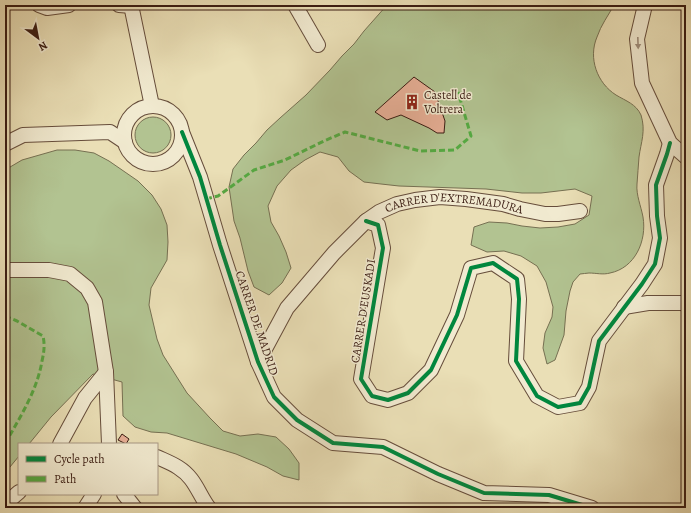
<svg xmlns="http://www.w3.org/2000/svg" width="691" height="513" viewBox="0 0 691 513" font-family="Alegreya,serif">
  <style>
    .green { fill: #b2c391; stroke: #767052 }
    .building { fill: #e6ae95; stroke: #3a1c12 }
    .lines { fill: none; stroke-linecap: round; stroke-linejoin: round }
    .minor-casing { stroke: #664d3b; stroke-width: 16 }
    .minor { stroke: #f1ead0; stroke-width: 14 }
    .quiet { stroke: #55a942; stroke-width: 3; stroke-dasharray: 6 3; stroke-linecap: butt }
    .cycleway-casing { stroke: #f1ead0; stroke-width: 6 }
    .cycleway { stroke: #00873e; stroke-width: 4 }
    .oneway { fill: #9f8d7a }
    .labels { text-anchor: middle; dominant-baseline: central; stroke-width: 3; stroke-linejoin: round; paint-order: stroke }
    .poi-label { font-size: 12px; fill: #3a1c12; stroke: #f1ead0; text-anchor: start }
    .street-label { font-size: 12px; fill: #3a1c12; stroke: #f1ead0 }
  </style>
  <rect width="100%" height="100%" fill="#eadfb6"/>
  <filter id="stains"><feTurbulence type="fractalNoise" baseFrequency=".005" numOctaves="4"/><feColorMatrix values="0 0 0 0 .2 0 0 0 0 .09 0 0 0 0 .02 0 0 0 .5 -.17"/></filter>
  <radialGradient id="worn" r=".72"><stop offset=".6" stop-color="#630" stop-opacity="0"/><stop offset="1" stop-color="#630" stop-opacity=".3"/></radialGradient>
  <g class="green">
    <path d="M 387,5 L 614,5 C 608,16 601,25 597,37 C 588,58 597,83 616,95 C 626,101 636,104 641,115 C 646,131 641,142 639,157 C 638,166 638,175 637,184 C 636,195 641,206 643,217 C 647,241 635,268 610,273 C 603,275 596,273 589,273 C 586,273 583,274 580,274 L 573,282 L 570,291 L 566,311 L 564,335 L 555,360 L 547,364 L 543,348 L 545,333 L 552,317 L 553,307 L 546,282 L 537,266 L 521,256 L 504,251 L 487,252 L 471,245 L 474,227 L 489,222 L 507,223 L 522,226 L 540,228 L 558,227 L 575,224 L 589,215 L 592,196 L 575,189 L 541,193 L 522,193 L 486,189 L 399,186 L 381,184 L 364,182 L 349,171 L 338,157 L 320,152 L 305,160 L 291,170 L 277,186 L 268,206 L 271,222 L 279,236 L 286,252 L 291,268 L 282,283 L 269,295 L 254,287 L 248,271 L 240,238 L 234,221 L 229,187 L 233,169 L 244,155 L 256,143 L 267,130 L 280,118 L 306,95 L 330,70 L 342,56 L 354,44 L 364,31 Z"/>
    <circle cx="153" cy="135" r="18"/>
    <path d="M 57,150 L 75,150 L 94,153 L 109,161 L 138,181 L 152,195 L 161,209 L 167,225 L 168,242 L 167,260 L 151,288 L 149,305 L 157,339 L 163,355 L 187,393 L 210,418 L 223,431 L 240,436 L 258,434 L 276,437 L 289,449 L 299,463 L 299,480 L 283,476 L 267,467 L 236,454 L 167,433 L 151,432 L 135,427 L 123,416 L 122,382 L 93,374 L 51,417 L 29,444 L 19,444 L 19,456 L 5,473 L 5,170 L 22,160 Z"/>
  </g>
  <g class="building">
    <path d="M 414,77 L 435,92 L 445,121 L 444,133 L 437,133 L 429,128 L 401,115 L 387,120 L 375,112 Z"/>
    <path d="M 122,434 L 129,439 L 126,444 L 118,440 Z"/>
  </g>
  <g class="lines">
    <defs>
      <g id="minor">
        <path d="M 39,5 L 47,8 L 69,5"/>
        <path d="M 119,5 L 132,6"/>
        <path d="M 131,5 L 152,106"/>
        <path d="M 295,5 L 318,45"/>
        <path d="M 645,5 L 637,39 L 642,83 L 670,143 L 686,157"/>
        <circle cx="153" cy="135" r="29"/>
        <path d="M 182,132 L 200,177 L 220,245 L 258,362 L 274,397 L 297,420 L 333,443 L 383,447 L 438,474 L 484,493 L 549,495 L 592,508"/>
        <path d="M 5,144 L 23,135 L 110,132 L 125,142"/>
        <path d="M 366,221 L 378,225 L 383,248 L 361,379 L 372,396 L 388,400 L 408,393 L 431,370 L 457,315 L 471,268 L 493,263 L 517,279 L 519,299 L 516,361 L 537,396 L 558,407 L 580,403 L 589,387 L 599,341 L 642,284 L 655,264 L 660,238 L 657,216 L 656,185 L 667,154 L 670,143"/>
        <path d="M 5,270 L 49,270 L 70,274 L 87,288 L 95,302 L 106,372 L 109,444"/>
        <path d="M 624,307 L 648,303 L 683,303 L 686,305"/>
        <path id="s1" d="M 258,362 L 287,308 L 334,253 L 366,221 L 379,212 L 397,204 L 415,200 L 440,197 L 466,199 L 503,204 L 520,209 L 545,214 L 558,214 L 580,211"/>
        <path d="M 60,444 L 85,398 L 106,372"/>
        <path d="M 157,457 C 170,463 182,467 191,479 C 198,488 202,499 209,508"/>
        <path d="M 124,494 L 135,508"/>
        <path d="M 5,504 L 19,492"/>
        <path d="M 85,508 L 94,494"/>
      </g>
    </defs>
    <use href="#minor" class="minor-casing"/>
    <use href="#minor" class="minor"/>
    <g class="quiet">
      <path d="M 206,199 L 218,196 L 254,170 L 285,160 L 324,141 L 345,132 L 420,151 L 455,150 L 471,136 L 458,92"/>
      <path d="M 5,316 L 17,321 L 43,336 C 45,345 44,352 42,361 C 37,391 20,417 5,444"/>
    </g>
    <defs>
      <g id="cycleway">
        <path d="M 182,132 L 200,177 L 220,245 L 258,362 L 274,397 L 297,420 L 333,443 L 383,447 L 438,474 L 484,493 L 549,495 L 592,508"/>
        <path d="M 366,221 L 378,225 L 383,248 L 361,379 L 372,396 L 388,400 L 408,393 L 431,370 L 457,315 L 471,268 L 493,263 L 517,279 L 519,299 L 516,361 L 537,396 L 558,407 L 580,403 L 589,387 L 599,341 L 642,284 L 655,264 L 660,238 L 657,216 L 656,185 L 667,154 L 670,143"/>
      </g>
    </defs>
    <use href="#cycleway" class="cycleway-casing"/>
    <use href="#cycleway" class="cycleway"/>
  </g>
  <defs><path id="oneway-solid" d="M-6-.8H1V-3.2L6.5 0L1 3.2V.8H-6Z"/></defs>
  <use class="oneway" href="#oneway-solid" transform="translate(638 43) rotate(88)"/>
  <defs>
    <symbol id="building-bare" viewBox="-9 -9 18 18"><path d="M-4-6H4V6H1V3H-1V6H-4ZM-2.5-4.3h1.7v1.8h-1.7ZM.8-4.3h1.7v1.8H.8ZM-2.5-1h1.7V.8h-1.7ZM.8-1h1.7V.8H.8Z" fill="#8f2418" stroke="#f1ead0" stroke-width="2.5" paint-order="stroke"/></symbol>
  </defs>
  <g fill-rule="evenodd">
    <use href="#building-bare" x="401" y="91" width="22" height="22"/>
  </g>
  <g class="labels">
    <g class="poi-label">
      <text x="424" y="95">Castell de<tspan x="424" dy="14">Voltrera</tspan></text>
    </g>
    <g class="street-label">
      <text stroke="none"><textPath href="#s1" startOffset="272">CARRER D'EXTREMADURA</textPath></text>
      <text transform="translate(363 311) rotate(-81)">CARRER D'EUSKADI</text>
      <text transform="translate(257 323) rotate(71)">CARRER DE MADRID</text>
    </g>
  </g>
  <rect width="691" height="513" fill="none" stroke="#eadfb6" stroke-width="20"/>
  <rect x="6" y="6" width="679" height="501" fill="none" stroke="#3a1c12" stroke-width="2"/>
  <rect x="10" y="10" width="671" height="493" fill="none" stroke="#3a1c12"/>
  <rect x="18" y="443" width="140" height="52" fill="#f1ead0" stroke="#a89884"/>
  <rect x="26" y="456" width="20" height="6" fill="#00873e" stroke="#a89884"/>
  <text x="54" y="463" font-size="12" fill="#3a1c12">Cycle path</text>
  <rect x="26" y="476" width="20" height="6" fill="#55a942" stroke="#a89884"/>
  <text x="54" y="483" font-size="12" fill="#3a1c12">Path</text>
  <g transform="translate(38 38) rotate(148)" stroke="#f1ead0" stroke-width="3" paint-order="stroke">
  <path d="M0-3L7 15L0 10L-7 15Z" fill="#3a1c12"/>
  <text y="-6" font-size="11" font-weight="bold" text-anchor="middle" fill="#3a1c12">N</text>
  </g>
  <rect width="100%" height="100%" filter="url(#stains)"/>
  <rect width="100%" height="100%" fill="url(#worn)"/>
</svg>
